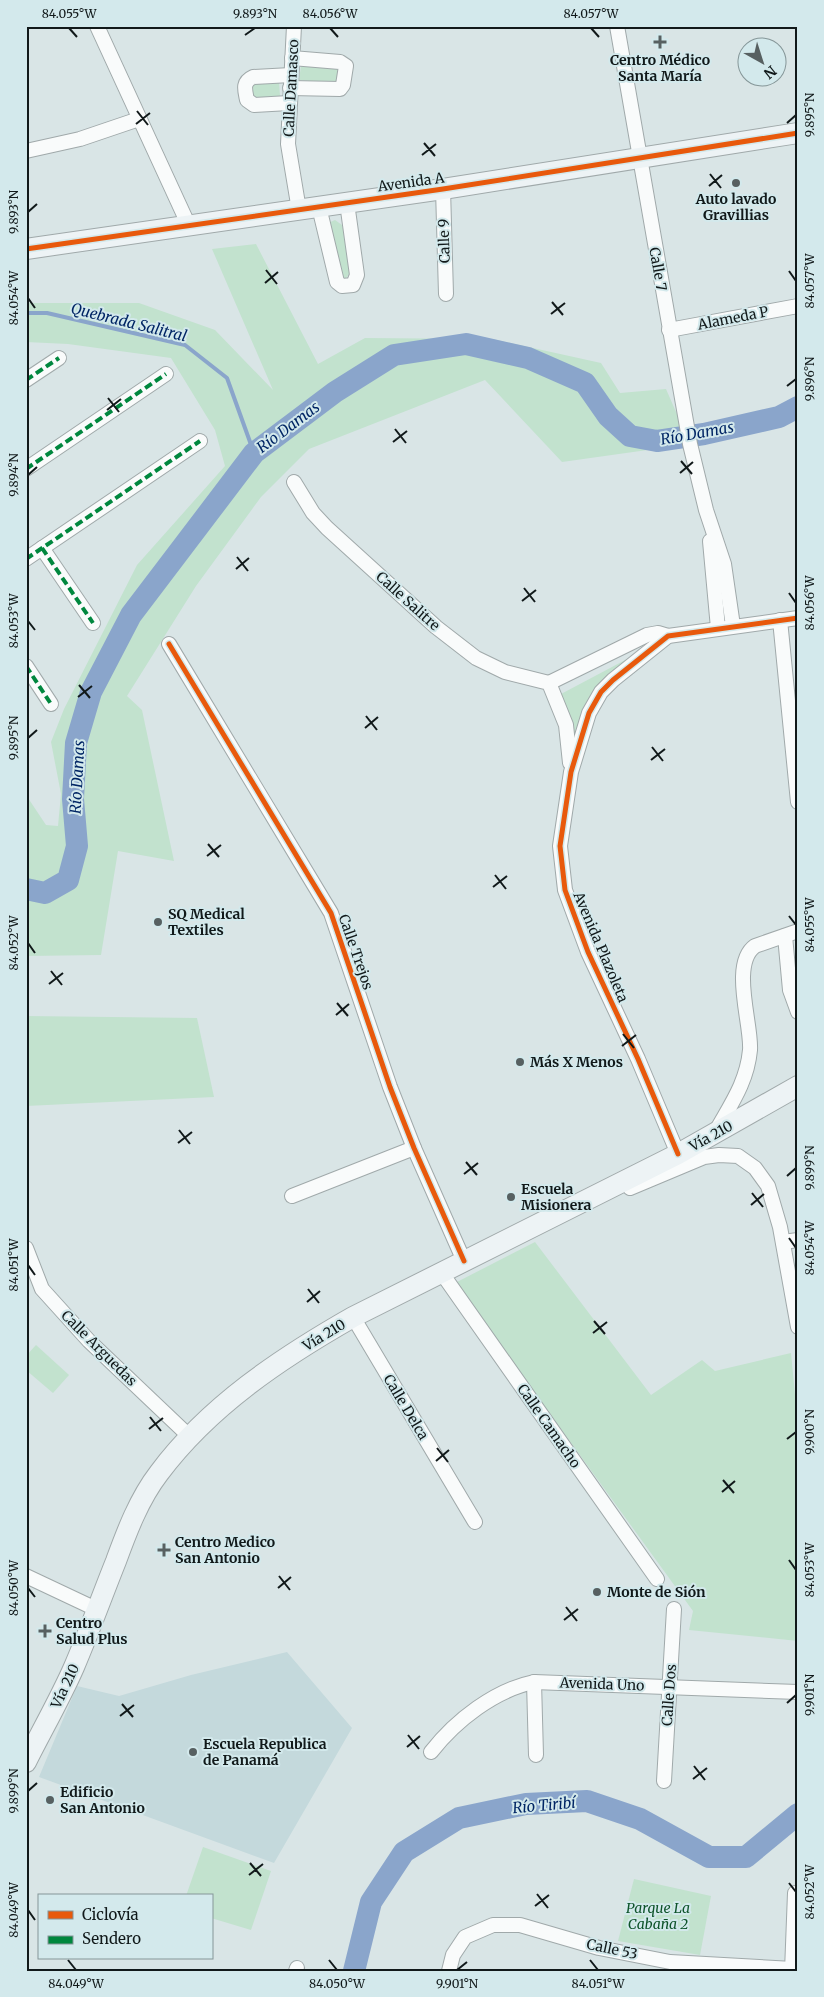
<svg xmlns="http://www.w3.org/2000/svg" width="824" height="1997" viewBox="0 0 824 1997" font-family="Merriweather,serif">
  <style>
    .built { fill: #c4d9dc }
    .green { fill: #c2e2ce }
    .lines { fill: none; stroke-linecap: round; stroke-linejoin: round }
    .stream { stroke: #8aa5cb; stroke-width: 4 }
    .river { stroke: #8aa5cb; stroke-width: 22 }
    .street-casing { stroke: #a0a9aa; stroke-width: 16 }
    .secondary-casing { stroke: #a0a9aa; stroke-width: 22 }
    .street { stroke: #f9fbfb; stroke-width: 14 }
    .secondary { stroke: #edf3f5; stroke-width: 20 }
    .quiet { stroke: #00873e; stroke-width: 4; stroke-dasharray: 8 4; stroke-linecap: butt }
    .cycleway-casing { stroke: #d3e9ec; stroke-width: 8 }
    .cycleway { stroke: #e8590c; stroke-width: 5 }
    .ticks { fill: none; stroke: #11191a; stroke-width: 2 }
    .poi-dot { fill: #576061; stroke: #d3e9ec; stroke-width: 2 }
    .labels { text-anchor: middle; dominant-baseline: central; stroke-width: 4; stroke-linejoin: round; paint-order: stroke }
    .poi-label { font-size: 14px; font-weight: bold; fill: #11191a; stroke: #d3e9ec; text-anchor: start }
    .street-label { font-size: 14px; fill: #11191a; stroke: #d3e9ec }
    .park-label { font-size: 14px; font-style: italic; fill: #0d5329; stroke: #d3e9ec }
    .water-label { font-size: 15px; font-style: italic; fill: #002564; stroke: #d3e9ec }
    .neatline { fill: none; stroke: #11191a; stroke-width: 2 }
    .ticks-label { font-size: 12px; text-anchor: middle; fill: #11191a }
  </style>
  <rect width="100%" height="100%" fill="#d9e5e6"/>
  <path class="built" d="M 287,1652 L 352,1728 L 274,1863 L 39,1777 L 77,1686 L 119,1696 L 191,1675 Z"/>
  <g class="green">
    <path d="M 301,66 L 340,69 L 339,84 L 299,80 Z"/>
    <path d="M 279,82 L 280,96 L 252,99 L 251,84 Z"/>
    <path d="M 335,220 L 342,225 L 353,269 L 346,278 L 340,278 L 326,224 Z"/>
    <path d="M 256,244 L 318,364 L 365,338 L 492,339 L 601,363 L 620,393 L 666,389 L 690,444 L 562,462 L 485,380 L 309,449 L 261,497 L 196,586 L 127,696 L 142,710 L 174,861 L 118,851 L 101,955 L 26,956 L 26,795 L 46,825 L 58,826 L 61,794 L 51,742 L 64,709 L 137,565 L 225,466 L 215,430 L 171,358 L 68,344 L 26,342 L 26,303 L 139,303 L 215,330 L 273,390 L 212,249 Z"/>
    <path d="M 646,649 L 606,679 L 589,698 L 571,750 L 561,694 Z"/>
    <path d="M 26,1016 L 197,1018 L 214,1097 L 26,1106 Z"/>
    <path d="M 535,1242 L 651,1395 L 702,1360 L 715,1371 L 791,1353 L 798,1426 L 798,1641 L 689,1630 L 693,1611 L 455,1283 Z"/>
    <path d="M 36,1345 L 69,1375 L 53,1393 L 26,1370 L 26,1356 Z"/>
    <path d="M 203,1847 L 271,1871 L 251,1930 L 211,1918 L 211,1896 L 186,1896 Z"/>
    <path d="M 634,1879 L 711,1896 L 700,1955 L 618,1941 Z"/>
  </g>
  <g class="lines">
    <path class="stream" d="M 26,313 L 47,313 L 185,345 L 227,378 L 254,453"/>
    <g class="river">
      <path d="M 26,889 L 45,893 L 68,880 L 77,846 L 73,799 L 76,743 L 91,692 L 131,615 L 254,453 L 335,392 L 394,355 L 466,344 L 528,358 L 585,383 L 608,416 L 630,436 L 657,441 L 704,434 L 779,417 L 798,407"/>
      <path d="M 354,1971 L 371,1902 L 404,1852 L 459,1818 L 526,1804 L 587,1801 L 640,1819 L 709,1857 L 746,1857 L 798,1814"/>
    </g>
    <defs>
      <g id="street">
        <path d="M 97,26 L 189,226"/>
        <path d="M 294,26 L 288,144 L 299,210"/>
        <path d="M 617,26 L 690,444 L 706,510 L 724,564 L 733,626"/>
        <path d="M 290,88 L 340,89 L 343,85 L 346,66 L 340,62 L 292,58"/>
        <path d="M 289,103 L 254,105 L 247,100 C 245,90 242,82 253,77 L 291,75"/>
        <path d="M 26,151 L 80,139 L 139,119"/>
        <path d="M 443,189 L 446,294"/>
        <path d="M 319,207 L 337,282 L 342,286 L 353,285 L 357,275 L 347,203"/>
        <path d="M 669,330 L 798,306"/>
        <path d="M 26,380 L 59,358"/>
        <path d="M 26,469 L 166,374"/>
        <path d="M 294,482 L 313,513 L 327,528 L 436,627 L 476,658 L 505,672 L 549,683 L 566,725 L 570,763"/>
        <path d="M 710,541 L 718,628"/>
        <path d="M 42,548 L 93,623"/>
        <path d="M 26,559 L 200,441"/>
        <path d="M 780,620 L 798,802"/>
        <path d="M 169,644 L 331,913 L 390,1087 L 414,1148 L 464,1261"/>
        <path d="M 26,666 L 51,704"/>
        <path d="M 549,683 L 647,635 L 658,633 L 668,636"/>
        <path d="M 785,936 L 790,990 L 798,1012"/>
        <path d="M 716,1131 C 731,1104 747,1082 750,1050 C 752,1025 730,964 755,946 L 798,931"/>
        <path d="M 678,1154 L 638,1059 L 588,952 L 565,890 L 560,846 L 571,772 L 589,713 L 601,692 L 613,680 L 668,636 L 798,618"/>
        <path d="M 630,1188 L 704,1157 L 719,1155 L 738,1156 L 755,1168 L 768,1186 L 780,1227 L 798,1327"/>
        <path d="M 292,1196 L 414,1148"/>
        <path d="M 783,1242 L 798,1240"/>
        <path d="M 26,1248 L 42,1289 L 89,1341 L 189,1436"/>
        <path d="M 441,1272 L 657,1579"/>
        <path d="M 353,1317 L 475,1522"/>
        <path d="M 26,1576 L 96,1609"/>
        <path d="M 534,1682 L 536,1755"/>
        <path d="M 431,1752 C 456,1720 495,1690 534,1682 L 798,1692"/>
        <path d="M 664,1781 L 674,1609"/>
        <path d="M 296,1971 L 297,1968"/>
        <path d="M 449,1971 L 453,1955 L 465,1937 L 493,1925 L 520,1925 L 599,1948 L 670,1962 L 793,1969"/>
        <path d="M 792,1971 L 795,1893"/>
      </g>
      <g id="secondary">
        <path d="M 26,249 L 443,189 L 798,133"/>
        <path d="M 26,1762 C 42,1730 60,1699 74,1667 C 89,1632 102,1596 116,1561 C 127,1531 139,1499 159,1473 C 209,1406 281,1358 353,1317 L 678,1154 L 798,1086"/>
      </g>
    </defs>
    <use href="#street" class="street-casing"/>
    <use href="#secondary" class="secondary-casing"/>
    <use href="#street" class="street"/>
    <use href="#secondary" class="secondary"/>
    <g class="quiet">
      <path d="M 26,380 L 59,358"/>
      <path d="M 26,469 L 166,374"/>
      <path d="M 42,548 L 93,623"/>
      <path d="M 26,559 L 200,441"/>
      <path d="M 26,666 L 51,704"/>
    </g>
    <defs>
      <g id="cycleway">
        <path d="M 26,249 L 443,189 L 798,133"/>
        <path d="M 169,644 L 331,913 L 390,1087 L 414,1148 L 464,1261"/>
        <path d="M 678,1154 L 638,1059 L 588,952 L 565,890 L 560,846 L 571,772 L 589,713 L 601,692 L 613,680 L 668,636 L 798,618"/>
      </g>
    </defs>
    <use href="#cycleway" class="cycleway-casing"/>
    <use href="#cycleway" class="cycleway"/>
  </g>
  <path class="ticks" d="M 69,28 L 77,37M 330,28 L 338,37M 591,28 L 599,37M 245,35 L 255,28M 137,111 L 148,125M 787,123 L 796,115M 136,124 L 150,113M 424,143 L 435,156M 422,155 L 436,144M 710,174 L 721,188M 709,186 L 722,175M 28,212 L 37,204M 266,270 L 277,284M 789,271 L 796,281M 265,283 L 278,272M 28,298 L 35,308M 552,302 L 563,315M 551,314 L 565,303M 787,386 L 796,379M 108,398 L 119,412M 107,410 L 121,399M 395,429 L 406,443M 393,442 L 407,431M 681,461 L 692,474M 680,473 L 693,462M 28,475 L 37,467M 237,557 L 248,571M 236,569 L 249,558M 524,588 L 535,602M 789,593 L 796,603M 522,601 L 536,590M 28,621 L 35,630M 79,685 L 90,698M 78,697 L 92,686M 366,716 L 377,730M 365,728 L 378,717M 28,738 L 37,730M 652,747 L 663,761M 651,760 L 665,749M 208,844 L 219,857M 207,856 L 221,845M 495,875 L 506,889M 493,887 L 507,876M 789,916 L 796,925M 28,943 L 35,953M 51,971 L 62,985M 49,984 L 63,973M 337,1003 L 348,1016M 336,1015 L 349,1004M 623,1034 L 634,1048M 622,1046 L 636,1035M 179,1130 L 190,1144M 178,1143 L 192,1132M 466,1162 L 477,1175M 464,1174 L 478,1163M 787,1176 L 796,1168M 752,1193 L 763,1207M 751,1205 L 764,1194M 789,1238 L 796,1248M 28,1265 L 35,1275M 308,1289 L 319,1303M 307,1302 L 320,1291M 594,1321 L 605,1334M 593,1333 L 607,1322M 150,1417 L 161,1431M 149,1429 L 163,1418M 787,1439 L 796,1432M 437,1448 L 448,1462M 436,1461 L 449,1450M 723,1480 L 734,1493M 722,1492 L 735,1481M 789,1560 L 796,1570M 279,1576 L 290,1590M 28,1588 L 35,1597M 278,1588 L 291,1577M 566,1607 L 577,1621M 564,1620 L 578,1609M 787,1703 L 796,1695M 122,1704 L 133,1717M 120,1716 L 134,1705M 408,1735 L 419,1749M 407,1747 L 420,1736M 694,1766 L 705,1780M 693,1779 L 707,1768M 28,1791 L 37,1783M 250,1863 L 261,1876M 249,1875 L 263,1864M 789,1883 L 796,1892M 537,1894 L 548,1908M 535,1906 L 549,1895M 28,1910 L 35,1920M 68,1960 L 76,1970M 329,1960 L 337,1970M 590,1960 L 598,1970M 457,1970 L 467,1962"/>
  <g class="poi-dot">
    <path d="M657.5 34.5h5v5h5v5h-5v5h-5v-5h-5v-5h5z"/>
    <circle cx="736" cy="183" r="5"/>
    <circle cx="158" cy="922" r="5"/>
    <circle cx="520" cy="1062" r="5"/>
    <circle cx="511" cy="1197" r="5"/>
    <path d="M161.5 1542.5h5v5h5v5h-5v5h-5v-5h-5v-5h5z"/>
    <circle cx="597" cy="1592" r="5"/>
    <path d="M42.5 1623.5h5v5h5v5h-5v5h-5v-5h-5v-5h5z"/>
    <circle cx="193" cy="1752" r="5"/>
    <circle cx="50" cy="1800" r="5"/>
  </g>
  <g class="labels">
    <g class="poi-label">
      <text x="660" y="60" text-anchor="middle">Centro Médico<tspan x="660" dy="16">Santa María</tspan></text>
      <text x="736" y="199" text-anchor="middle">Auto lavado<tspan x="736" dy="16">Gravillias</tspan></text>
      <text x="168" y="914">SQ Medical<tspan x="168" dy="16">Textiles</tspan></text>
      <text x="530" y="1062">Más X Menos</text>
      <text x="521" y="1189">Escuela<tspan x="521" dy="16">Misionera</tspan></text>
      <text x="175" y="1542">Centro Medico<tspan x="175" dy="16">San Antonio</tspan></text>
      <text x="607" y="1592">Monte de Sión</text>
      <text x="56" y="1623">Centro<tspan x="56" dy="16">Salud Plus</tspan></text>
      <text x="203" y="1744">Escuela Republica<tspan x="203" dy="16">de Panamá</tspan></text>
      <text x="60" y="1792">Edificio<tspan x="60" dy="16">San Antonio</tspan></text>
    </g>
    <g class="street-label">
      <text transform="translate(291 88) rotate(-87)">Calle Damasco</text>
      <text transform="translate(411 182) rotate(-8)">Avenida A</text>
      <text transform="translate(444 241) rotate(-92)">Calle 9</text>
      <text transform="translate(658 269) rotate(80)">Calle 7</text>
      <text transform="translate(733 318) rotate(-11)">Alameda P</text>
      <text transform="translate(408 601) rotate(42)">Calle Salitre</text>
      <text transform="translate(601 947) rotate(67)">Avenida Plazoleta</text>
      <text transform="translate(356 952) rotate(71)">Calle Trejos</text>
      <text transform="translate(711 1136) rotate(-29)">Vía 210</text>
      <text transform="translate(324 1335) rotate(-31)">Vía 210</text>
      <text transform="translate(99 1348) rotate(45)">Calle Arguedas</text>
      <text transform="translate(406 1407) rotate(59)">Calle Delca</text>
      <text transform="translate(549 1426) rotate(55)">Calle Camacho</text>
      <text transform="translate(602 1684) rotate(2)">Avenida Uno</text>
      <text transform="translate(65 1686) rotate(-65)">Vía 210</text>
      <text transform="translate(669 1695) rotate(-86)">Calle Dos</text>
      <text transform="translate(612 1949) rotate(12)">Calle 53</text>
    </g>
    <g class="park-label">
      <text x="658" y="1908">Parque La<tspan x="658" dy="16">Cabaña 2</tspan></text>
    </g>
    <g class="water-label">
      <text transform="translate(129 322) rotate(14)">Quebrada Salitral</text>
      <text transform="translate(288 427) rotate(-37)">Río Damas</text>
      <text transform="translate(697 433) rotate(-10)">Río Damas</text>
      <text transform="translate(77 777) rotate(-87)">Río Damas</text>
      <text transform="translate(544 1805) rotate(-5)">Río Tiribí</text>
    </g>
  </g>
  <rect width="824" height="1997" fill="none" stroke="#d3e9ec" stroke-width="55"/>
  <rect x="38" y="1894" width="175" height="65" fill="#d3e9ec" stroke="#859698"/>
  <rect x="48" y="1911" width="25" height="8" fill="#e8590c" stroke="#859698"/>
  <text x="82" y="1920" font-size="15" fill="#11191a">Ciclovía</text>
  <rect x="48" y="1936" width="25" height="8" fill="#00873e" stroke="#859698"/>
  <text x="82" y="1944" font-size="15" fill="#11191a">Sendero</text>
  <g transform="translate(762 62) rotate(141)"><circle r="24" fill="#d3e9ec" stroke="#859698"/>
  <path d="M0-4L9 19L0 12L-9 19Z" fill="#576061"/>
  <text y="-8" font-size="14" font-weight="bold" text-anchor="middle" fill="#11191a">N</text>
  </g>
  <rect x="28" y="28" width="768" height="1942" class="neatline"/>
  <g class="ticks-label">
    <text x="69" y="18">84.055°W</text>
    <text x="255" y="18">9.893°N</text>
    <text x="330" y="18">84.056°W</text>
    <text x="591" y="18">84.057°W</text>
    <text transform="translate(810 115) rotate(-90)" y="4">9.895°N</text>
    <text transform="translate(14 212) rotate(-90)" y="4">9.893°N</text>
    <text transform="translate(810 281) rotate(-90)" y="4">84.057°W</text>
    <text transform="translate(14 298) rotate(-90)" y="4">84.054°W</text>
    <text transform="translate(810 379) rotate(-90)" y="4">9.896°N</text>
    <text transform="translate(14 475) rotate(-90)" y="4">9.894°N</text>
    <text transform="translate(810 603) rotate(-90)" y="4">84.056°W</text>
    <text transform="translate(14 621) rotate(-90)" y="4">84.053°W</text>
    <text transform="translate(14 738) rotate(-90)" y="4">9.895°N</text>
    <text transform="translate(810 925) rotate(-90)" y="4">84.055°W</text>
    <text transform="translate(14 943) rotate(-90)" y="4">84.052°W</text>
    <text transform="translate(810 1168) rotate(-90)" y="4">9.899°N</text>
    <text transform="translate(810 1248) rotate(-90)" y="4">84.054°W</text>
    <text transform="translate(14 1265) rotate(-90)" y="4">84.051°W</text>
    <text transform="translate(810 1432) rotate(-90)" y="4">9.900°N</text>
    <text transform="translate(810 1570) rotate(-90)" y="4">84.053°W</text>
    <text transform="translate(14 1588) rotate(-90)" y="4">84.050°W</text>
    <text transform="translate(810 1695) rotate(-90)" y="4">9.901°N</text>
    <text transform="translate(14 1791) rotate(-90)" y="4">9.899°N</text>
    <text transform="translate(810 1892) rotate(-90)" y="4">84.052°W</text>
    <text transform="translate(14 1910) rotate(-90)" y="4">84.049°W</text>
    <text x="76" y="1988">84.049°W</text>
    <text x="337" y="1988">84.050°W</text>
    <text x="457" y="1988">9.901°N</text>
    <text x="598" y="1988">84.051°W</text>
  </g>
</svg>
